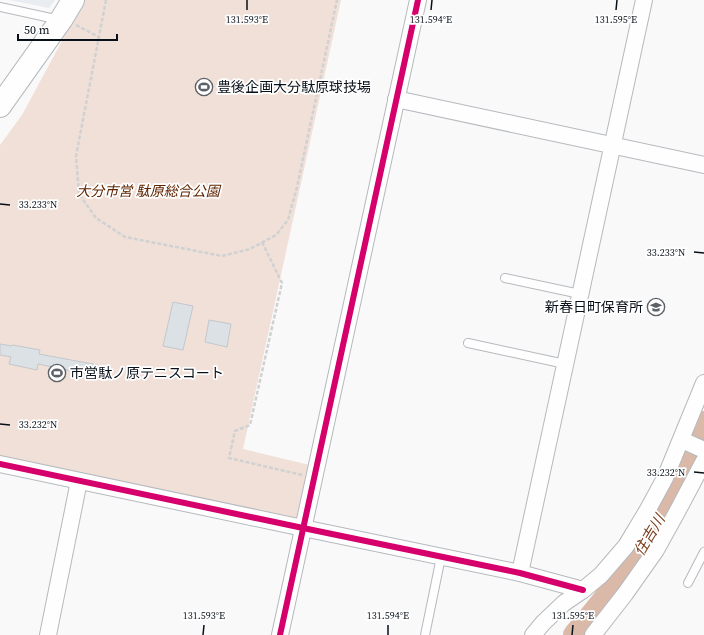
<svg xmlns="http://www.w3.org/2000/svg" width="704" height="635" viewBox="0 0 704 635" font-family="'Source Serif 4','Noto Sans JP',serif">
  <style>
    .built { fill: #e9ecf0 }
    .green { fill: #f1e0d7 }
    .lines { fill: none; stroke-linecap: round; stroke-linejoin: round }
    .river { stroke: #dab9a8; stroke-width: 24 }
    .building { fill: #dce1e6; stroke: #c3c7cc }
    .lane-casing { stroke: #b5b9be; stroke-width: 10 }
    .street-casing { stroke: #b5b9be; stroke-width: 18 }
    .secondary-casing { stroke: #b5b9be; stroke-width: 24 }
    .path { stroke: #d0d1d2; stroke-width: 2.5; stroke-dasharray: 4 2; stroke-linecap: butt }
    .lane { stroke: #fefefe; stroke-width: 8 }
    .street { stroke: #fefefe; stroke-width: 16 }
    .secondary { stroke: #fefefe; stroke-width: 22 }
    .cycleway-casing { stroke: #fff; stroke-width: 8 }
    .cycleway { stroke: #d6006c; stroke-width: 6 }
    .ticks { fill: none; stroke: #070f18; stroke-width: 1.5 }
    .labels { text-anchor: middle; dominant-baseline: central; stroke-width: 3.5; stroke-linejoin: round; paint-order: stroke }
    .poi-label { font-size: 14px; fill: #070f18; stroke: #fff; text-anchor: start }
    .park-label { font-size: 14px; font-style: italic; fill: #5f2500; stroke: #fff }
    .water-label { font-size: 15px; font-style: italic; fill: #783c1b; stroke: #fff }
    .ticks-label { font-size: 10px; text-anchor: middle; fill: #070f18; stroke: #fff; stroke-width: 3.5; stroke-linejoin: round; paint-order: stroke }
  </style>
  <rect width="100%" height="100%" fill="#f9f9f9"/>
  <path class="built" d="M 9,0 L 55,0 L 49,8 Z"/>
  <path class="green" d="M 84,0 L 341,0 L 243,449 L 314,466 L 301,526 L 0,460 L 0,145 L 22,115 Z"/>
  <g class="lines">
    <path class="river" d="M 575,635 C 610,595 642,553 667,506 C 681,479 693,451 704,423"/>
  </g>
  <g class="building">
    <path d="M 173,302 L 193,306 L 183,350 L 163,346 Z"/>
    <path d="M 209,320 L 231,324 L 227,347 L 205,342 Z"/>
    <path d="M 0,344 L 12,346 L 13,345 L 40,350 L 39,354 L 98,365 L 96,376 L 38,364 L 37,370 L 9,364 L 11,357 L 0,355 Z"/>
  </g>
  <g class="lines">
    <defs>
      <g id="lane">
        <path d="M 0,7 L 60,20"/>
        <path d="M 505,278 L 580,294"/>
        <path d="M 468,343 L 565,364"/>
        <path d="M 688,583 L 704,552"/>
        <path d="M 425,635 L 441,557"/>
      </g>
      <g id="street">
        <path d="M 396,99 L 704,165"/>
        <path d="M 682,440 L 704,450"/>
        <path d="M 0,464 L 303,528 L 520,573 L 583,590"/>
        <path d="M 520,573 L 644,0"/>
        <path d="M 48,635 L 79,481"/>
        <path d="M 280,635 L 418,0"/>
        <path d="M 533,635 L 543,623 L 564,603 L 583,590 L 601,575 L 626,546 L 647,511 L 665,478 L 704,383"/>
        <path d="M 593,635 L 625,594 L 656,550 L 677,512 L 704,461"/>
      </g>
      <path id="secondary" d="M 0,106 L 61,20 L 73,0"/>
    </defs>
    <use href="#lane" class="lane-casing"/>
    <use href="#street" class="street-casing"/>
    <use href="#secondary" class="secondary-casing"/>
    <g class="path">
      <path d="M 106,0 L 76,156 L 79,194 L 96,218 L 125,237 L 222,256 L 250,249 L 276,235 L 288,220 L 297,187 L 337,0"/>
      <path d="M 76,25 L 99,37"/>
      <path d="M 262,242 L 282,283 L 250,425 L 235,431 L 229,458 L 302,475"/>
    </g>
    <use href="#lane" class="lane"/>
    <use href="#street" class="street"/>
    <use href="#secondary" class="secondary"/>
    <defs>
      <g id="cycleway">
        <path d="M 0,464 L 303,528 L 520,573 L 583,590"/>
        <path d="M 280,635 L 418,0"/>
      </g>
    </defs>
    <use href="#cycleway" class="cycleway-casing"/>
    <use href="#cycleway" class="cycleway"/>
  </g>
  <path class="ticks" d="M 247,10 L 247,0M 431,10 L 432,0M 616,10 L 617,0M 0,204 L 10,205M 694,252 L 704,253M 0,424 L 10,425M 694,472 L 704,473M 203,635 L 204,625M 388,635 L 388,625M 572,635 L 573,625"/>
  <defs>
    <symbol id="stadium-ring" viewBox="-11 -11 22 22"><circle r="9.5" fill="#fff" stroke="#5c6167" stroke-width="1.5"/><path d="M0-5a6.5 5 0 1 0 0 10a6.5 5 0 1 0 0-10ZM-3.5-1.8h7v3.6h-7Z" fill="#5c6167"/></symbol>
    <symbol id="school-ring" viewBox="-11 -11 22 22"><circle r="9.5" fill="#fff" stroke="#5c6167" stroke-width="1.5"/><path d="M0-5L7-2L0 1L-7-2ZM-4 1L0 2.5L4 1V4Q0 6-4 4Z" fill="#5c6167"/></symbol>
  </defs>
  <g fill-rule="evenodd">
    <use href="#stadium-ring" x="194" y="77" width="20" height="20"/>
    <use href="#school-ring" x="646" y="297" width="20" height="20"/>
    <use href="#stadium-ring" x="47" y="363" width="20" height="20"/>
  </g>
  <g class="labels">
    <g class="poi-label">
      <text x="217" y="87">豊後企画大分駄原球技場</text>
      <text x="643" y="307" text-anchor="end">新春日町保育所</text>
      <text x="70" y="373">市営駄ノ原テニスコート</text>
    </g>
    <g class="park-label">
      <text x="148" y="191">大分市営 駄原総合公園</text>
    </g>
    <g class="water-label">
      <text transform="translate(649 535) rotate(-59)">住吉川</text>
    </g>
  </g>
  <g class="ticks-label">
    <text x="247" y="23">131.593°E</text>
    <text x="431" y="23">131.594°E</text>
    <text x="616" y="23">131.595°E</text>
    <text x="38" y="208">33.233°N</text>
    <text x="666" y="256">33.233°N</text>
    <text x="38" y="428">33.232°N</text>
    <text x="666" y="476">33.232°N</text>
    <text x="204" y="619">131.593°E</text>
    <text x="388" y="619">131.594°E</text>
    <text x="573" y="619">131.595°E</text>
  </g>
  <path d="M18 34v6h99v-6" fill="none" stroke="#070f18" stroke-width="2"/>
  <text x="24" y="34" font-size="12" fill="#070f18" stroke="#ffffff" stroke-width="3" paint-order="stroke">50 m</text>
</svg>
